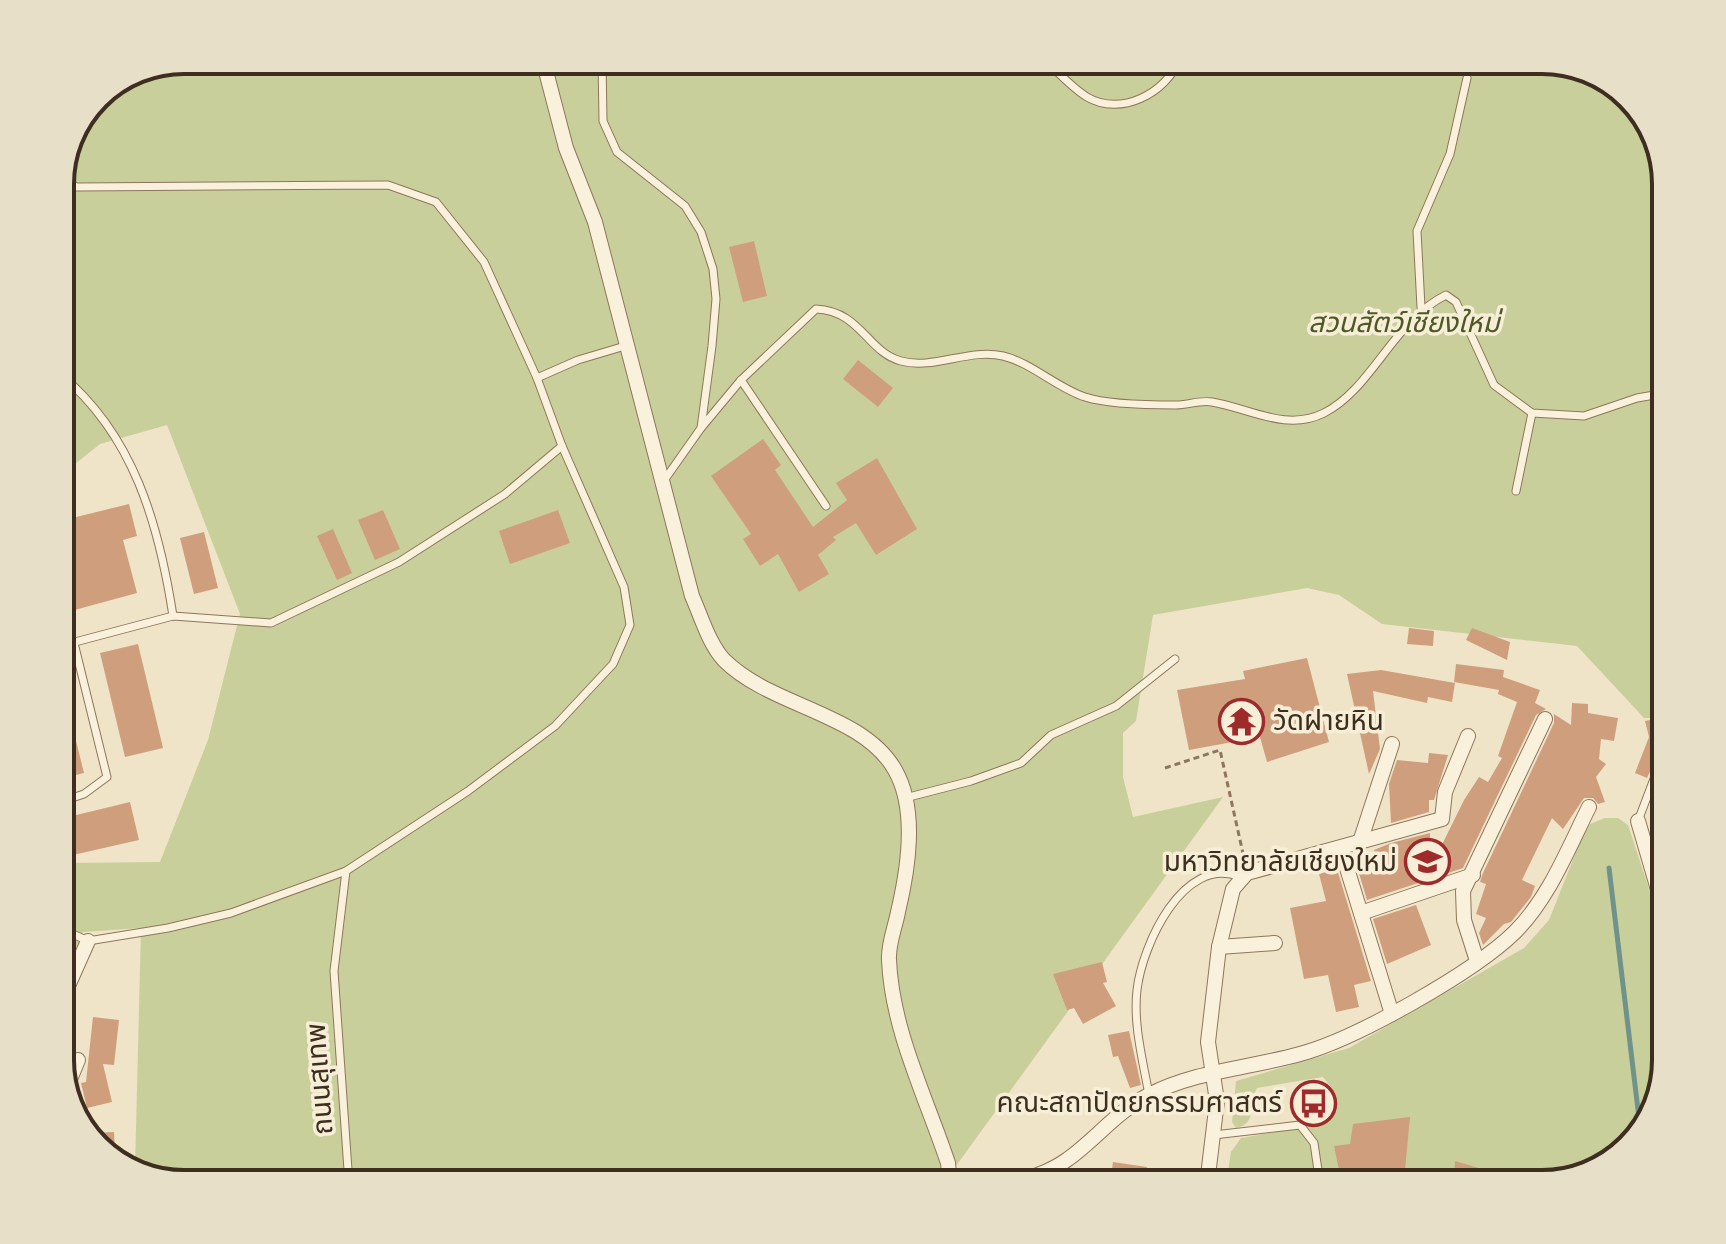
<svg xmlns="http://www.w3.org/2000/svg" width="1726" height="1244" viewBox="0 0 1726 1244" font-family="Spectral,'Noto Sans Thai',serif">
  <style>
    .green { fill: #c9cf9b }
    .lines { fill: none; stroke-linecap: round; stroke-linejoin: round }
    .stream { stroke: #6f938a; stroke-width: 5 }
    .building { fill: #cf9f7d }
    .lane-casing { stroke: #8d765c; stroke-width: 9 }
    .street-casing { stroke: #8d765c; stroke-width: 16 }
    .path { stroke: #8d765c; stroke-width: 3; stroke-dasharray: 6 4; stroke-linecap: butt }
    .lane { stroke: #faf1dc; stroke-width: 7 }
    .street { stroke: #faf1dc; stroke-width: 14 }
    .labels { text-anchor: middle; dominant-baseline: central; stroke-width: 7; stroke-linejoin: round; paint-order: stroke }
    .park-label { font-size: 28px; font-style: italic; fill: #4d5a26; stroke: #f7eed8 }
    .poi-label { font-size: 28px; fill: #3d2e20; stroke: #f7eed8; text-anchor: end }
    .street-label { font-size: 28px; fill: #3d2e20; stroke: #f7eed8 }
    .rim { fill: none; stroke: #3d2e20; stroke-width: 4 }
  </style>
  <rect width="100%" height="100%" fill="#f0e4c8"/>
  <g class="green">
    <path d="M 184,60 L 1543,60 L 1617,85 L 1653,129 L 1666,183 L 1666,718 L 1644,718 L 1577,646 L 1382,624 L 1339,595 L 1307,588 L 1153,615 L 1136,721 L 1123,733 L 1123,777 L 1133,817 L 1223,797 L 943,1184 L 183,1184 L 135,1168 L 141,928 L 83,932 L 60,985 L 60,853 L 65,863 L 160,862 L 208,740 L 240,614 L 167,425 L 100,444 L 60,476 L 60,175 L 102,91 Z"/>
    <path d="M 1605,818 L 1618,818 L 1628,825 L 1666,940 L 1666,1061 L 1641,1135 L 1597,1171 L 1542,1184 L 1226,1184 L 1231,1152 L 1241,1138 L 1326,1123 L 1331,1087 L 1323,1077 L 1257,1088 C 1248,1103 1258,1124 1236,1128 L 1232,1122 L 1236,1081 L 1349,1048 L 1524,948 L 1549,920 L 1582,837 L 1590,824 Z"/>
  </g>
  <g class="lines">
    <path class="stream" d="M 1609,868 L 1641,1135"/>
  </g>
  <g class="building">
    <path d="M 754,241 L 767,296 L 743,302 L 729,247 Z"/>
    <path d="M 858,360 L 893,388 L 878,407 L 843,379 Z"/>
    <path d="M 763,439 L 781,465 L 775,470 L 813,527 L 847,500 L 836,483 L 877,458 L 917,529 L 876,555 L 856,523 L 833,537 L 836,540 L 818,555 L 829,574 L 799,592 L 778,554 L 760,566 L 743,539 L 751,534 L 711,476 Z"/>
    <path d="M 129,504 L 137,536 L 123,540 L 137,593 L 60,614 L 60,521 Z"/>
    <path d="M 383,510 L 400,549 L 375,560 L 358,520 Z"/>
    <path d="M 558,510 L 570,543 L 510,564 L 499,531 Z"/>
    <path d="M 333,529 L 352,573 L 337,580 L 317,536 Z"/>
    <path d="M 204,532 L 218,588 L 194,594 L 180,538 Z"/>
    <path d="M 1409,628 L 1434,631 L 1433,646 L 1407,644 Z"/>
    <path d="M 1472,628 L 1510,642 L 1507,660 L 1466,640 Z"/>
    <path d="M 138,644 L 163,748 L 125,757 L 100,653 Z"/>
    <path d="M 1307,658 L 1329,742 L 1267,762 L 1260,737 L 1189,750 L 1177,690 L 1245,679 L 1243,671 Z"/>
    <path d="M 1456,664 L 1504,670 L 1503,677 L 1540,690 L 1535,703 L 1546,709 L 1536,715 L 1463,868 L 1367,900 L 1355,860 L 1375,855 L 1374,850 L 1391,843 L 1430,833 L 1431,867 L 1464,800 L 1479,777 L 1488,782 L 1502,758 L 1498,756 L 1517,702 L 1498,694 L 1499,690 L 1454,682 Z"/>
    <path d="M 1381,670 L 1455,683 L 1452,702 L 1428,697 L 1427,703 L 1373,691 L 1380,749 L 1369,774 L 1347,674 Z"/>
    <path d="M 65,696 L 84,773 L 60,779 L 60,697 Z"/>
    <path d="M 1572,703 L 1588,704 L 1588,713 L 1618,718 L 1614,741 L 1601,739 L 1599,759 L 1606,764 L 1596,777 L 1605,802 L 1598,804 L 1593,798 L 1584,798 L 1563,829 L 1552,818 L 1522,880 L 1535,886 L 1531,897 L 1511,922 L 1504,924 L 1483,945 L 1479,933 L 1486,918 L 1476,914 L 1486,884 L 1480,882 L 1483,873 L 1554,723 L 1554,714 L 1571,725 Z"/>
    <path d="M 1664,717 L 1666,738 L 1647,778 L 1635,773 L 1649,737 L 1645,721 Z"/>
    <path d="M 1429,753 L 1448,755 L 1434,800 L 1429,800 L 1429,812 L 1391,823 L 1389,784 L 1397,760 L 1428,763 Z"/>
    <path d="M 130,802 L 139,840 L 73,855 L 64,818 Z"/>
    <path d="M 1337,869 L 1371,981 L 1354,985 L 1359,1007 L 1336,1012 L 1328,975 L 1304,979 L 1290,908 L 1326,901 L 1319,874 Z"/>
    <path d="M 1416,905 L 1431,945 L 1387,964 L 1373,919 Z"/>
    <path d="M 1102,962 L 1107,982 L 1103,983 L 1116,1006 L 1083,1024 L 1074,1008 L 1067,1010 L 1053,974 Z"/>
    <path d="M 93,1017 L 119,1020 L 114,1065 L 103,1064 L 112,1102 L 87,1108 L 81,1083 L 86,1082 Z"/>
    <path d="M 1129,1031 L 1141,1085 L 1130,1088 L 1118,1056 L 1113,1057 L 1108,1035 Z"/>
    <path d="M 1410,1117 L 1405,1170 L 1409,1184 L 1342,1184 L 1334,1146 L 1350,1144 L 1353,1124 Z"/>
    <path d="M 114,1132 L 115,1153 L 104,1153 L 88,1133 Z"/>
    <path d="M 1455,1161 L 1489,1171 L 1520,1184 L 1454,1184 Z"/>
    <path d="M 1113,1162 L 1147,1167 L 1144,1184 L 1110,1184 Z"/>
  </g>
  <g class="lines">
    <defs>
      <g id="lane">
        <path d="M 602,60 L 603,121 L 617,152 L 685,206 L 701,232 L 713,269 L 716,299 L 712,346 L 701,428 L 663,482"/>
        <path d="M 1045,60 C 1058,72 1072,88 1087,97 C 1121,117 1166,93 1179,60"/>
        <path d="M 60,176 L 76,187 L 388,185 L 436,202 L 484,262 L 537,378 L 562,446 L 624,587 L 630,625 L 613,664 L 555,726 L 468,791 L 346,871"/>
        <path d="M 1666,204 L 1656,294 L 1666,353"/>
        <path d="M 1421,307 L 1417,231 L 1450,154 L 1467,78"/>
        <path d="M 60,374 C 134,435 159,525 173,616"/>
        <path d="M 537,378 L 578,360 L 625,346"/>
        <path d="M 741,380 L 826,506"/>
        <path d="M 701,428 L 741,380 L 816,309 C 861,311 867,352 901,361 C 934,370 969,348 1003,356 C 1032,363 1057,388 1085,397 C 1106,404 1152,405 1176,405 C 1187,405 1200,400 1212,402 C 1249,408 1286,432 1324,413 C 1372,389 1393,321 1446,295 L 1456,302 L 1494,385 L 1532,413 L 1584,416 L 1637,398 L 1666,393"/>
        <path d="M 1516,491 L 1532,413"/>
        <path d="M 60,646 L 173,616 L 271,623 L 399,562 L 505,494 L 562,446"/>
        <path d="M 905,798 L 971,781 L 1021,763 L 1051,735 L 1116,706 L 1175,659"/>
        <path d="M 60,802 L 84,794 L 107,777 L 74,643"/>
        <path d="M 1638,821 L 1660,763"/>
        <path d="M 60,928 L 88,941 L 168,928 L 231,913 L 346,871 L 334,971 L 349,1184"/>
        <path d="M 1149,1095 C 1143,1061 1133,1024 1137,990 C 1142,946 1183,854 1240,877"/>
        <path d="M 1214,1135 L 1300,1125 L 1314,1143 L 1320,1184"/>
      </g>
      <g id="street">
        <path d="M 543,60 L 566,148 L 595,222 L 692,596 C 701,616 709,644 724,660 C 771,707 863,713 895,770 C 918,810 908,870 898,912 C 895,928 888,944 889,960 C 892,1030 926,1097 948,1163 L 950,1184"/>
        <path d="M 1638,821 L 1666,917"/>
        <path d="M 1360,842 L 1392,744"/>
        <path d="M 1341,849 L 1392,1014"/>
        <path d="M 1361,913 L 1473,875"/>
        <path d="M 1219,947 L 1275,943"/>
        <path d="M 1477,961 L 1464,920 L 1463,891 L 1545,719"/>
        <path d="M 60,1004 L 88,941"/>
        <path d="M 66,1089 L 78,1060"/>
        <path d="M 1013,1184 C 1032,1177 1052,1171 1068,1159 C 1096,1139 1117,1111 1149,1095 C 1195,1071 1250,1068 1300,1054 C 1356,1039 1474,972 1515,932 C 1549,898 1568,849 1589,807"/>
        <path d="M 1207,1184 L 1217,1101 L 1208,1042 L 1219,947 L 1233,889 L 1247,873 L 1442,819 L 1445,792 L 1468,736"/>
      </g>
    </defs>
    <use href="#lane" class="lane-casing"/>
    <use href="#street" class="street-casing"/>
    <path class="path" d="M 1165,768 L 1220,750 L 1244,858"/>
    <use href="#lane" class="lane"/>
    <use href="#street" class="street"/>
  </g>
  <defs>
    <symbol id="temple-ring" viewBox="-11 -11 22 22"><circle r="9.5" fill="#f7eed8" stroke="#9e2a2b" stroke-width="1.5"/><path d="M0-6L5-2H3V0L6.5 2.5H4V6H1.5V3h-3V6H-4V2.5H-6.5L-3 0V-2H-5Z" fill="#9e2a2b"/></symbol>
    <symbol id="university-ring" viewBox="-11 -11 22 22"><circle r="9.5" fill="#f7eed8" stroke="#9e2a2b" stroke-width="1.5"/><path d="M0-5L7-2L0 1L-7-2ZM-4 1L0 2.5L4 1V4Q0 6-4 4Z" fill="#9e2a2b"/></symbol>
    <symbol id="bus-ring" viewBox="-11 -11 22 22"><circle r="9.5" fill="#f7eed8" stroke="#9e2a2b" stroke-width="1.5"/><path d="M-5-6H5V4H4V6H2V4H-2V6H-4V4H-5ZM-3.5-4V0h7V-4ZM-3.5 1.2v1.5H-2V1.2ZM2 1.2v1.5H3.5V1.2Z" fill="#9e2a2b"/></symbol>
  </defs>
  <g fill-rule="evenodd">
    <use href="#temple-ring" x="1216" y="696" width="51" height="51"/>
    <use href="#university-ring" x="1402" y="836" width="51" height="51"/>
    <use href="#bus-ring" x="1288" y="1078" width="51" height="51"/>
  </g>
  <g class="labels">
    <g class="park-label">
      <text x="1404" y="323">สวนสัตว์เชียงใหม่</text>
    </g>
    <g class="poi-label">
      <text x="1273" y="721" text-anchor="start">วัดฝายหิน</text>
      <text x="1397" y="862">มหาวิทยาลัยเชียงใหม่</text>
      <text x="1282" y="1103">คณะสถาปัตยกรรมศาสตร์</text>
    </g>
    <g class="street-label">
      <text transform="translate(320 1079) rotate(-94)">ถนนสุเทพ</text>
    </g>
  </g>
  <path d="M0 0H1726V1244H0ZM184 74H1542A110 110 0 0 1 1652 184V1060A110 110 0 0 1 1542 1170H184A110 110 0 0 1 74 1060V184A110 110 0 0 1 184 74Z" fill="#e8dfc9" fill-rule="evenodd"/>
  <path class="rim" d="M184 74H1542A110 110 0 0 1 1652 184V1060A110 110 0 0 1 1542 1170H184A110 110 0 0 1 74 1060V184A110 110 0 0 1 184 74Z"/>
</svg>
